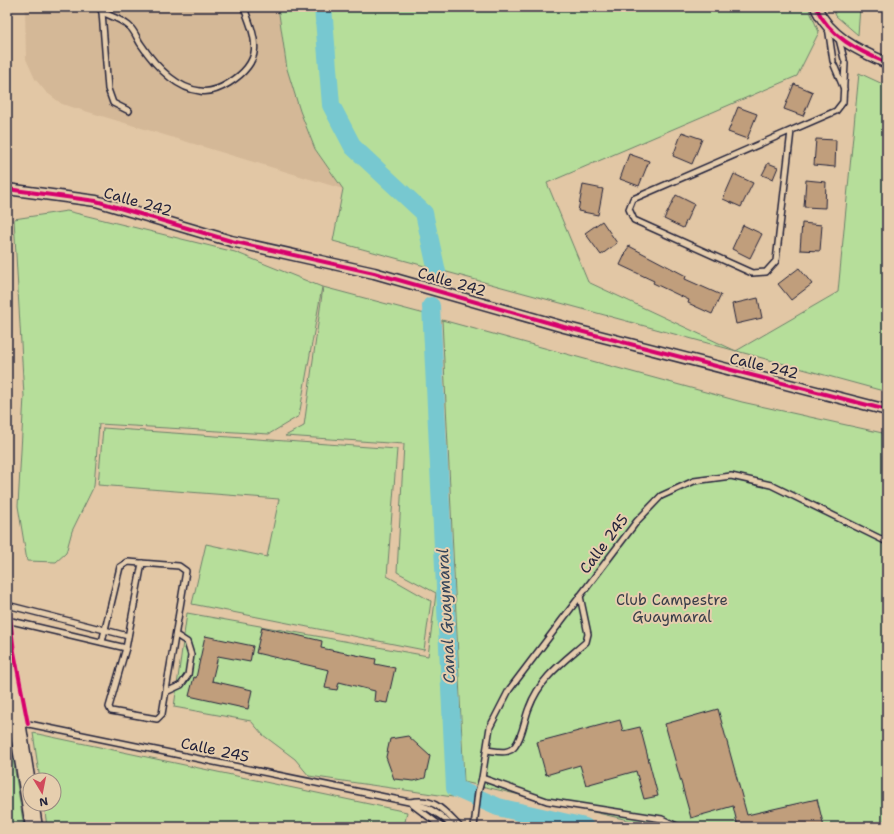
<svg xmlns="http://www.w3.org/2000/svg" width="894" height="834" viewBox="0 0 894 834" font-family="'Shantell Sans',sans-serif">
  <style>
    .built { fill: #d4b897 }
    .green { fill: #b6de9a; stroke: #6c806a }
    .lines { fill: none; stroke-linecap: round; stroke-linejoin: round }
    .river { stroke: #77c8d0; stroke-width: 18 }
    .building { fill: #c09e7c; stroke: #22223b }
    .service-casing { stroke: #22223b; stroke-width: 8 }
    .minor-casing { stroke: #22223b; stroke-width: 13 }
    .trunk-casing { stroke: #22223b; stroke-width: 19 }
    .service { stroke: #e6ceae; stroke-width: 5 }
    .minor { stroke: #e6ceae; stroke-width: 10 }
    .trunk { stroke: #e6ceae; stroke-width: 16 }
    .cycleway-casing { stroke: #e6ceae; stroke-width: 6 }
    .cycleway { stroke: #d6006c; stroke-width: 4 }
    .labels { text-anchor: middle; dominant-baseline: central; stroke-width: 4; stroke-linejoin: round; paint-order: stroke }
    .street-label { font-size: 15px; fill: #22223b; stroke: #e6ceae }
    .park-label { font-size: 15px; fill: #383e49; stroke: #e6ceae }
    .water-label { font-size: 16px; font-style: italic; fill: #334359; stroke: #e6ceae }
  </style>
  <rect width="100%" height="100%" fill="#e2c7a5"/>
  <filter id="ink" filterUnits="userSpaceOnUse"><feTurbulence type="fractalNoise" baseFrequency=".025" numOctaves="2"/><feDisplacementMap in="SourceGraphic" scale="8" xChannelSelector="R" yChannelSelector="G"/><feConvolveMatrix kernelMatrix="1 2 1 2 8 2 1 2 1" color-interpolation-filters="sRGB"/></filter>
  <g filter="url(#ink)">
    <path class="built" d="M 25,7 L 278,7 L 287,69 L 300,111 L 315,149 L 343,189 L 62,104 L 46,92 L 35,79 L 26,59 Z"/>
    <g class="green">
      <path d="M 278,7 L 808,7 L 819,32 L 797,76 L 547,183 L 588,282 L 736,351 L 838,292 L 859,73 L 887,86 L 887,392 L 333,241 L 343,189 L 315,149 L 300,111 L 287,69 Z"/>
      <path d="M 832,7 L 860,7 L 858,35 L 836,16 Z"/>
      <path d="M 67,211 L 235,252 L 322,287 L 299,416 L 269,434 L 99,424 L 94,486 L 72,531 L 66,553 L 56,562 L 27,561 L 18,506 L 24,396 L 14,219 Z"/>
      <path d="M 323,287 L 436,317 L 453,797 L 309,776 L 295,759 L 263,735 L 251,721 L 174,707 L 187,613 L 428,656 L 436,593 L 397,572 L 404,444 L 285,436 L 304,426 Z"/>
      <path d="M 442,320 L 742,402 L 887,434 L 887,827 L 658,827 L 464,782 Z"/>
      <path d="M 103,428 L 397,449 L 387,576 L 431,601 L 424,650 L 192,604 L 206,544 L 267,557 L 279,499 L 98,485 Z"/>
      <path d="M 7,722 L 24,827 L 7,827 Z"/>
      <path d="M 33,733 L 407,812 L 404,827 L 47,827 L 44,804 L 54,804 L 54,780 L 40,780 Z"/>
    </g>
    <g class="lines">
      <g class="river">
        <path d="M 323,7 L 331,105 L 353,147 L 424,213 L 439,281"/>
        <path d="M 431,306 L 455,788 L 498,807 L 585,827"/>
      </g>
    </g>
    <g class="building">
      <path d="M 794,84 L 813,92 L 803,116 L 784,109 Z"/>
      <path d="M 738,107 L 757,114 L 747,139 L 728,132 Z"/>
      <path d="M 682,132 L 702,139 L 692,164 L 673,156 Z"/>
      <path d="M 816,139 L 836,140 L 835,167 L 814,165 Z"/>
      <path d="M 629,154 L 649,161 L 639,186 L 620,179 Z"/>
      <path d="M 768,163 L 778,167 L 773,179 L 762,175 Z"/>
      <path d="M 734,174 L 753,183 L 741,207 L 723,199 Z"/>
      <path d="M 806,180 L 826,182 L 825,208 L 804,207 Z"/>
      <path d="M 583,185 L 603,189 L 598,215 L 578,211 Z"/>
      <path d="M 676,195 L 694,204 L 683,228 L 664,219 Z"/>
      <path d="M 602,221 L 617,243 L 601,255 L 585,233 Z"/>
      <path d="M 802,223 L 822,225 L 820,251 L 800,250 Z"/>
      <path d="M 743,225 L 762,234 L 750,258 L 732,249 Z"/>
      <path d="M 629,246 L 686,276 L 685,279 L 721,295 L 712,314 L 688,303 L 689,300 L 653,283 L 654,281 L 620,265 Z"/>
      <path d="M 799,268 L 812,284 L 791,300 L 778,284 Z"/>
      <path d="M 758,298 L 762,318 L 736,324 L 732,304 Z"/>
      <path d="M 262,627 L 322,641 L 321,648 L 376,659 L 375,664 L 395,668 L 387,703 L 374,701 L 375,691 L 339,682 L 337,690 L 325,688 L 329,670 L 256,653 Z"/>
      <path d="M 205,636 L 253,646 L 250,662 L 218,656 L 212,681 L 252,690 L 248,709 L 189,696 L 194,677 L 196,678 Z"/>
      <path d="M 718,709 L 747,815 L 817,799 L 824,827 L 738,827 L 733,806 L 691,818 L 665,724 Z"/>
      <path d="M 620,720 L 623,731 L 640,727 L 658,796 L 644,799 L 636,771 L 586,785 L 580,765 L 546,775 L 537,742 Z"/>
      <path d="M 408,736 L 430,756 L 425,778 L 414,781 L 394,779 L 386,757 L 390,739 Z"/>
    </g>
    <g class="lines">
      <defs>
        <g id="service">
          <path d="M 99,7 L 102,12 C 110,16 121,19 129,26 C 134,30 137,38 140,43 C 154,64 174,88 200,91 C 210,93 221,88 229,83 C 264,61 257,41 244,8"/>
          <path d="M 102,12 L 108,89 L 113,103 L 129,111"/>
          <path d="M 828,27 L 833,61"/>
          <path d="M 839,39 L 844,59"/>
          <path d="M 834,65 L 844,89"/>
          <path d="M 791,131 L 776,261 L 766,272 L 752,273 L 634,220 L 629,209 L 633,199 L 836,111 L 843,102 L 845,63"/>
          <path d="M 7,605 L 128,636"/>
          <path d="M 7,620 L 126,648"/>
          <path d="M 102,642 L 120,567 L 128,562 L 179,566 L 186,571 L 162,714 L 157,719 L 111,711 L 109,707 L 126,648 L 142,563"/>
          <path d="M 166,692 L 181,685 L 188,675 L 191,655 L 187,642 L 176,635"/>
          <path d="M 19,722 L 409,802 L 428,808 L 441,816 L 453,827"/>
          <path d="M 487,750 C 496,751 509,755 515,746 C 523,736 524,720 529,708 C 540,678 562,663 586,642 L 588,634 L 580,596"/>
          <path d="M 482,778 L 547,801 L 662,819 L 679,827"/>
          <path d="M 410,802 C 435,797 444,811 460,827"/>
          <path d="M 413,805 L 442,827"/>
          <path d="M 474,827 L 478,792 L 482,778 L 490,727 L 509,690 L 637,521 L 661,496 L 694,481 L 731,476 L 771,485 L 887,542"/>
        </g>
        <g id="minor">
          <path d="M 816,7 C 829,37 859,51 887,63"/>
          <path d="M 7,189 L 96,201 L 231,241 L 374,273 L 564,327 L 887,410"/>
        </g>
        <path id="trunk" d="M 7,660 L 34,827"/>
      </defs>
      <use href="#service" class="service-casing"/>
      <use href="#minor" class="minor-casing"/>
      <use href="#trunk" class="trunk-casing"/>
      <use href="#service" class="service"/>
      <use href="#minor" class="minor"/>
      <use href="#trunk" class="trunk"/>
      <defs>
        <g id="cycleway">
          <path d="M 816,7 C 829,37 859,51 887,63"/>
          <path d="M 7,189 L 96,201 L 231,241 L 374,273 L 564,327 L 887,410"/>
          <path d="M 7,593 L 14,652 L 28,724"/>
        </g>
      </defs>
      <use href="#cycleway" class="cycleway-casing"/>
      <use href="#cycleway" class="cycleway"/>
    </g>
  </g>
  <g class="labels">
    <g class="street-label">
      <text transform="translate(138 202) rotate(16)">Calle 242</text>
      <text transform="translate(452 282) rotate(16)">Calle 242</text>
      <text transform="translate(764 366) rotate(13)">Calle 242</text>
      <text transform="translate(604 544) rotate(-53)">Calle 245</text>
      <text transform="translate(215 750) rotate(12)">Calle 245</text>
    </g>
    <g class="park-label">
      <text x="672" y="600">Club Campestre<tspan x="672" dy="17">Guaymaral</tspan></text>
    </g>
    <g class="water-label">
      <text transform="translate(446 616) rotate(-93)">Canal Guaymaral</text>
    </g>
  </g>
  <rect width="894" height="834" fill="none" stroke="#e6ceae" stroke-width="24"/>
  <rect x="12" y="12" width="870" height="810" fill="none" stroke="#22223b" stroke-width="1.5" filter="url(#ink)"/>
  <g transform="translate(42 792) rotate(170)"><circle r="19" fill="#e6ceae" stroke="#988980"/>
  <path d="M0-3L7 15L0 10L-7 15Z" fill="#d1495b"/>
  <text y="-6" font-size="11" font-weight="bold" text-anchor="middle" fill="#22223b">N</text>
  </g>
</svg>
